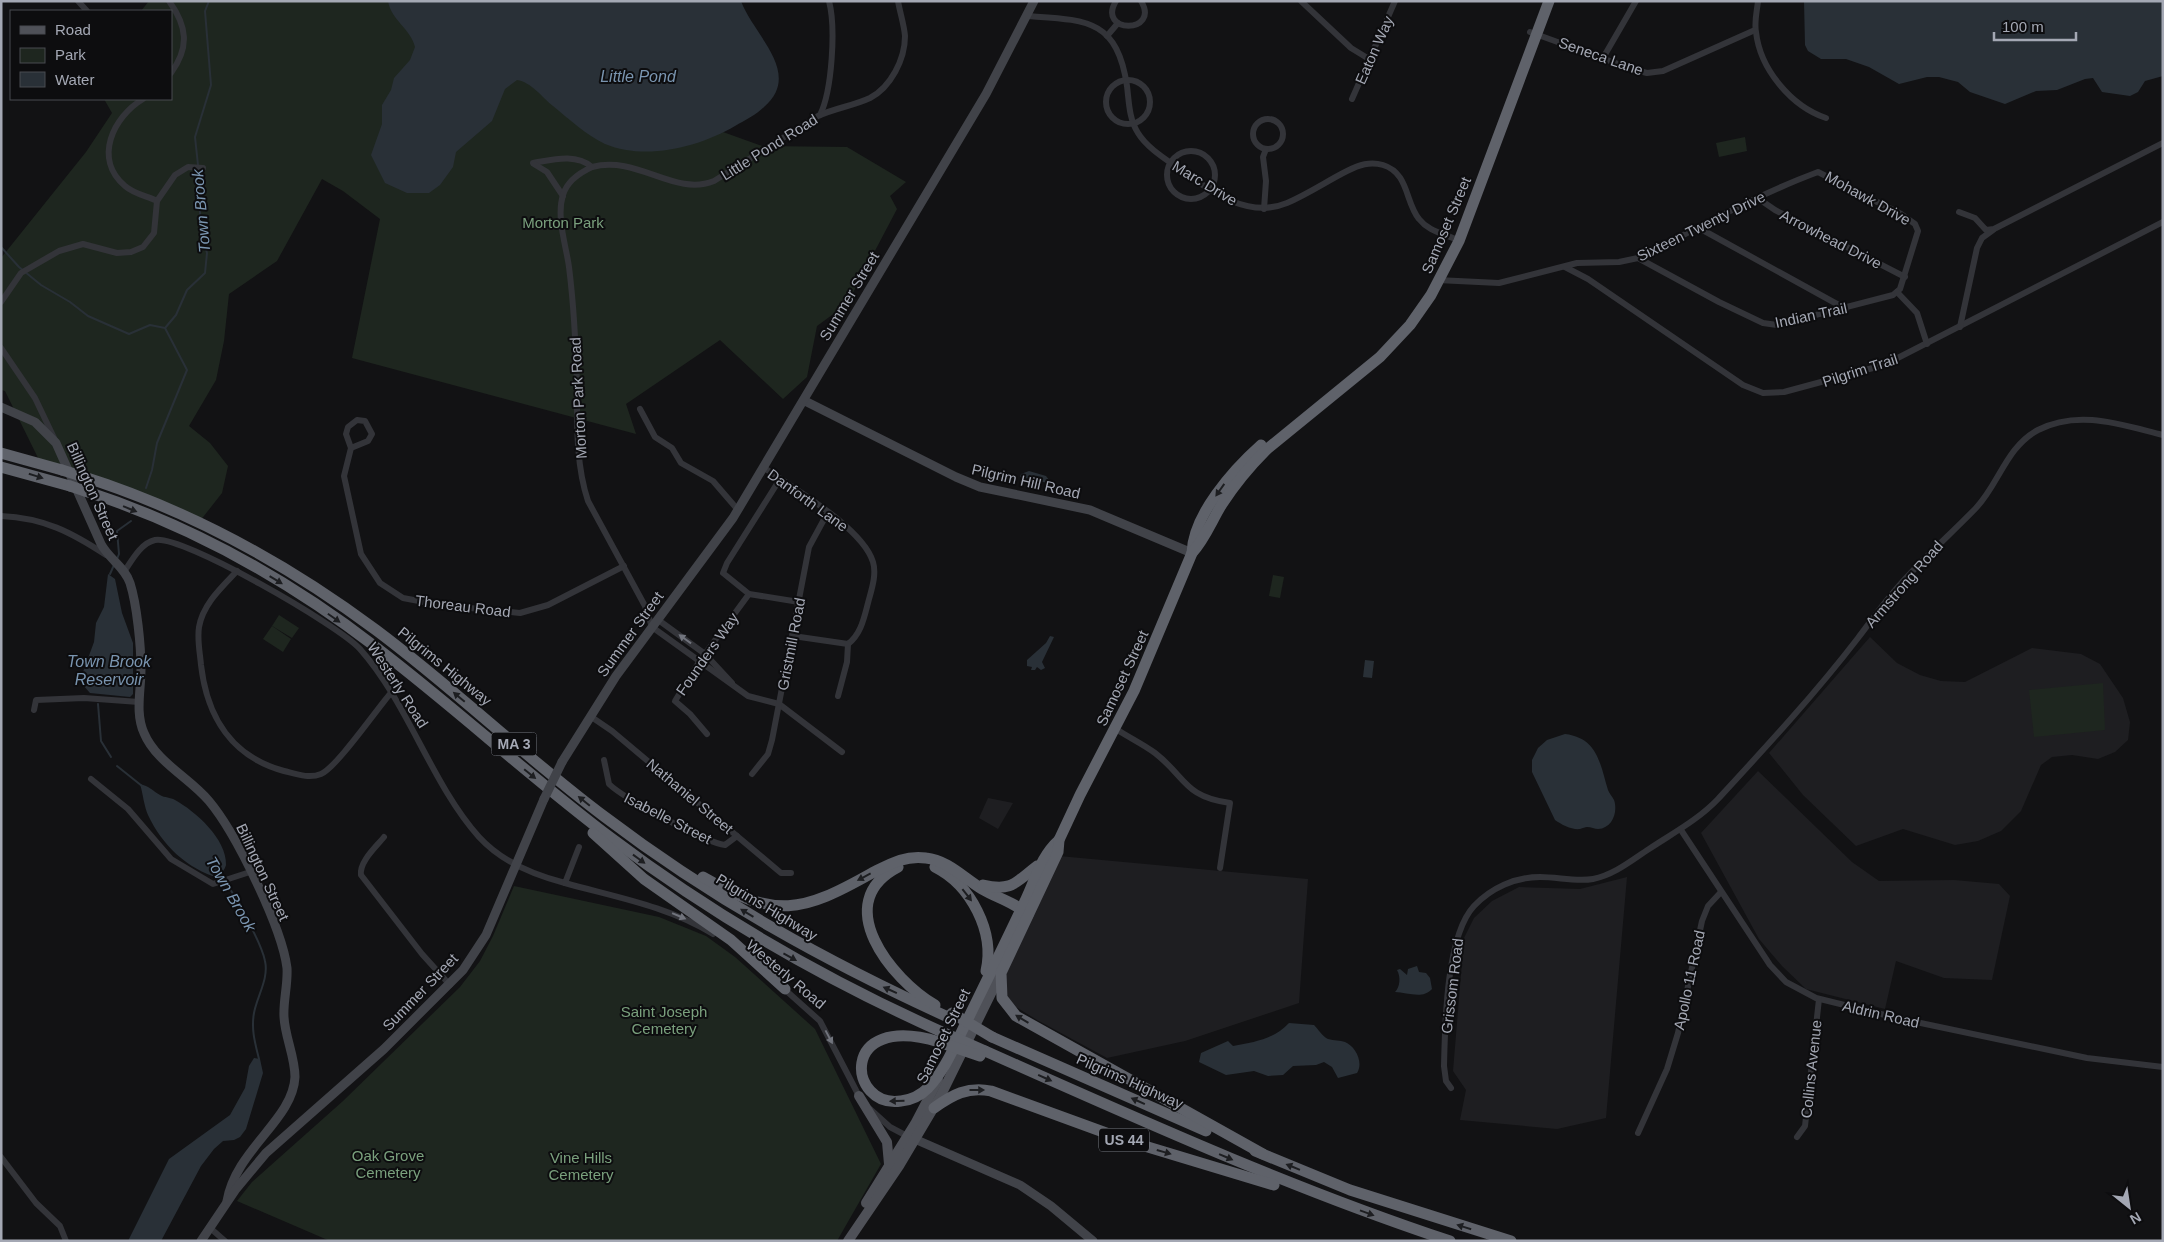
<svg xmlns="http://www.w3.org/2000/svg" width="2164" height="1242" viewBox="0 0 2164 1242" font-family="Helvetica,sans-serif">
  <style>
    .built { fill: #1e1e21 }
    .green { fill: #1e261f }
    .water { fill: #293037 }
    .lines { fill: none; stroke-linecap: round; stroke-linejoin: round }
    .stream { stroke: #293037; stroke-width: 2 }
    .street { stroke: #333439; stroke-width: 6 }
    .secondary { stroke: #414349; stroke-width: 9 }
    .primary { stroke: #4f5158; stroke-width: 10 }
    .highway { stroke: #5f626a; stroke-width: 11 }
    .secondary-bridge { stroke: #414349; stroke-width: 9 }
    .highway-bridge { stroke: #5f626a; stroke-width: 11 }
    .oneway { fill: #1d1e21 }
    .oneway2 { fill: #71747d }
    .labels { text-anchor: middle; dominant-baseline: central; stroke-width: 4; stroke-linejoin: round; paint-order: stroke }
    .shield { fill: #0d0d0f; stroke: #777a82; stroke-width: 1 }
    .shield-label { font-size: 14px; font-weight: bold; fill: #a4a8b4 }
    .street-label { font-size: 15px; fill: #a4a8b4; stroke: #0d0d0f }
    .park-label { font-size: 15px; fill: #7aa07d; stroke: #0d0d0f }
    .water-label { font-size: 16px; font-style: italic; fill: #7a95b0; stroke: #0d0d0f }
  </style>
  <rect width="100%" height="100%" fill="#121214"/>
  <g class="built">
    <path d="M 1870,637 L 1897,663 L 1920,675 L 1941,681 L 1965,682 L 2032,648 L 2081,654 L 2100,664 L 2123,698 L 2130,722 L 2128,740 L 2115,752 L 2098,759 L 2072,755 L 2052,757 L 2041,765 L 2021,811 L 2001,831 L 1978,841 L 1955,845 L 1903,829 L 1856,846 L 1803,795 L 1769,753 Z"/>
    <path d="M 1758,771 L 1852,862 L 1879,881 L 1954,880 L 1999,884 L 2010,896 L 1992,980 L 1944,978 L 1896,961 L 1885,1009 L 1806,989 L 1782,966 L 1759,939 L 1701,833 Z"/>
    <path d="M 988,798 L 1013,803 L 998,829 L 979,818 Z"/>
    <path d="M 1059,856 L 1308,879 L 1299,1003 L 1185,1041 L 1107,1058 L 1037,1020 L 1005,1000 L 1005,976 Z"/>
    <path d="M 1627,877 L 1606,1118 L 1557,1129 L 1460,1120 L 1466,1090 L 1453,1071 L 1464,938 L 1474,918 L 1492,901 L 1519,887 L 1580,889 Z"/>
  </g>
  <g class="green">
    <path d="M 149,1 L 710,1 L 723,132 L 762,146 L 847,147 L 906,182 L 890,196 L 897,209 L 847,304 L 817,326 L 807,377 L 783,399 L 720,340 L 626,404 L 636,434 L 352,358 L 380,219 L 343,191 L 322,179 L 277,261 L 229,294 L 224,341 L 216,380 L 189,426 L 210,443 L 228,466 L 222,493 L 200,521 L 43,468 L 5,391 L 1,390 L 1,258 L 86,152 L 112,113 L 104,99 L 171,99 L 171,11 L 141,11 Z"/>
    <path d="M 1745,137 L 1747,151 L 1719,157 L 1716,143 Z"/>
    <path d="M 1273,575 L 1284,577 L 1280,598 L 1269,596 Z"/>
    <path d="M 279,615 L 299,628 L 292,638 L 272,626 Z"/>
    <path d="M 272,626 L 291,639 L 283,652 L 263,639 Z"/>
    <path d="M 2103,683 L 2105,730 L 2034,737 L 2029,690 Z"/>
    <path d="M 514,886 L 659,917 L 706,936 L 735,957 L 815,1029 L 881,1164 L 837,1241 L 330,1241 L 237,1201 L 252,1182 L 343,1101 L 460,987 L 480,961 L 493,936 Z"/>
  </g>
  <g class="water">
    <path d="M 388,1 L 741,1 C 754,36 803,73 764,107 C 756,115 745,120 735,126 C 699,147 646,161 605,144 C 586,135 569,119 553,106 C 542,97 531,82 517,80 L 505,89 L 492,121 L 456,152 L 453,167 L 440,185 L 429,193 L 407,193 L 385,183 L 371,155 L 382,124 L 382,105 L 391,90 L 394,78 L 410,60 L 415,47 C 411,29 391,20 388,1 Z"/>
    <path d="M 1804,1 L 2163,1 L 2163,76 L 2145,81 L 2138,92 L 2130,96 L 2102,92 L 2093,78 L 2085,79 L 2057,90 L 2036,91 L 2005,104 L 1970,92 L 1958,82 L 1939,77 L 1927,77 L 1899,84 L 1869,67 L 1846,59 L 1821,59 L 1808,51 L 1805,45 Z"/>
    <path d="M 1029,471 L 1046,476 L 1049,480 L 1048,483 L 1020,477 L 1021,474 Z"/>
    <path d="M 108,574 L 115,579 L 122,613 L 133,643 L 133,694 L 130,697 L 90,693 L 83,685 L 83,672 L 94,642 L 96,623 L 104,607 Z"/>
    <path d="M 1050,636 L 1054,637 L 1042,662 L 1045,668 L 1041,670 L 1037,667 L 1035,670 L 1031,670 L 1032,667 L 1027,666 L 1027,660 L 1046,643 Z"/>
    <path d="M 1365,660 L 1374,661 L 1372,678 L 1363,677 Z"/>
    <path d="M 1565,734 C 1598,738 1600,764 1608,790 C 1609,793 1612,796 1614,800 C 1618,811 1613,828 1598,829 C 1595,829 1591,827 1587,827 C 1585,827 1583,828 1580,829 C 1572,830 1562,825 1555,820 L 1532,772 L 1532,760 L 1538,748 L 1547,740 Z"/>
    <path d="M 140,784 C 149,786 153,791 160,795 C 165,798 170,797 175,800 C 195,811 227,839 226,865 C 225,869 221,874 219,878 C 187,869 162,845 148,815 C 144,806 143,794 140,784 Z"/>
    <path d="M 1417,966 L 1419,972 L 1426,973 L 1430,978 L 1432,989 C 1422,1000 1407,992 1395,992 C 1400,987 1401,977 1397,970 L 1400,969 L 1407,975 L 1408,969 Z"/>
    <path d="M 1289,1023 L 1314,1025 C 1318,1029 1323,1037 1328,1039 C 1334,1041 1340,1040 1345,1042 C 1355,1046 1364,1062 1357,1073 L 1338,1078 L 1332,1067 L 1324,1062 L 1316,1065 L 1293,1066 L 1283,1075 L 1268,1076 L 1254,1071 L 1226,1075 L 1199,1062 L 1201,1053 L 1228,1041 L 1233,1046 C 1255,1042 1274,1039 1289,1023 Z"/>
    <path d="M 254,1058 L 260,1059 L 263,1073 L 246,1129 L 240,1137 L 234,1140 L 223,1141 L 214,1149 L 201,1166 L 161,1241 L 128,1241 L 169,1159 L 230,1115 L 245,1088 L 249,1066 Z"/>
  </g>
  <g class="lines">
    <g class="stream">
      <path d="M 198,165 L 195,137 L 211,85 L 205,11 L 209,1"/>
      <path d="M 1,247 L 19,267 L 41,285 L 70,302 L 88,316 L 129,334 L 150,325 L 165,328"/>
      <path d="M 146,488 L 152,470 L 157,443 L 187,370 L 165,328 L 176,315 L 187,290 L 205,273 L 207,253 L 201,233 L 198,170"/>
      <path d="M 117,559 L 119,554 L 117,531 L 131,521"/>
      <path d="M 110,574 L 114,565"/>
      <path d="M 98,704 L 101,741 L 111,757"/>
      <path d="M 117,766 L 142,786"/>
      <path d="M 220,872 C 232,892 261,940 265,961 C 269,979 257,996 254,1013 C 251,1029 255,1043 259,1059"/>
    </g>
    <g class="street">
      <path d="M 78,1 L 87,11"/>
      <path d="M 169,1 C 187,26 190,47 171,73"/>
      <path d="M 1116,1 C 1096,34 1161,34 1141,1"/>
      <path d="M 1301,1 L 1351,48 L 1369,59"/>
      <path d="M 1758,1 C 1757,11 1754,22 1756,32 C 1760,69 1791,106 1826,118"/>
      <path d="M 1027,16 C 1085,20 1117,18 1127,86 C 1129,102 1129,119 1138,133 C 1147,148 1167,160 1181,170 C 1212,192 1248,219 1287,203 C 1308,194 1327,181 1347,171 C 1359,165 1370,161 1383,165 C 1409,173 1405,202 1419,219 C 1430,233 1445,233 1459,241"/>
      <path d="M 1530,32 L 1632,69 L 1647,73 L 1663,71 L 1755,30"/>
      <path d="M 1107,36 L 1118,23"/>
      <path d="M 1603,58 L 1636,1"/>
      <circle cx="1128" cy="102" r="22"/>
      <path d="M 143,99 C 113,117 93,159 125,186 C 134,194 147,196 157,201"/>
      <path d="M 1352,99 L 1395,1"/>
      <path d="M 820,115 C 832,91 836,28 829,1"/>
      <circle cx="1268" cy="134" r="15"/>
      <circle cx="1191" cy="175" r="24"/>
      <path d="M 533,163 C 552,160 575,153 592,167 C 638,155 674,197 714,181 L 818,116 C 835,108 853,106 870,98 C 891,87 905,59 905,36 C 904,24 900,13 898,1"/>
      <path d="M 534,164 L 547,172 L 563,196"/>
      <path d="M 592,167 C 579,173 567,181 563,195 C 556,217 566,245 569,267 C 574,307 576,347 577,388 C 577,425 576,465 588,501 L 645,606 L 652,627 L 748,696 L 779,704 L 842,752"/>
      <path d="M 1759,199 L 1775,210 L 1905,277"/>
      <path d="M 1264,209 L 1266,181 L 1263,157 L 1266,149"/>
      <path d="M 1959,212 L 1975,218 L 1986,230 L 1994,229 L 2163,143"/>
      <path d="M 1699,228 L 1846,309"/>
      <path d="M 1565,267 L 1588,279 L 1743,385 L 1763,393 L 1784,392 L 1884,365 L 2163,222"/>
      <path d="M 1437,280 L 1499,283 L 1577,263 L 1619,262 L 1638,258 C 1697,229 1756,195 1818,172 L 1901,214 L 1915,224 L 1918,231 L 1900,289 L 1893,295 L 1777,325 L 1763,323 L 1719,302 L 1638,258"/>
      <path d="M 1897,292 L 1917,313 L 1927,344"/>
      <path d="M 1,302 L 21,273 L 59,251 L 83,244 L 117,253 L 131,252 L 143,247 L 154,233 L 157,201 L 175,175 L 188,167 L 203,168"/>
      <path d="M 1960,327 L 1977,248 L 1982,238 L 1993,230"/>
      <path d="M 1,348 L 35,398 L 56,442"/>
      <path d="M 640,409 L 655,437 L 672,448 L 681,463 L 713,481 L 738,510"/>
      <path d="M 351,448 L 346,434 L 348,427 L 357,420 L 365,421 L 372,434 L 368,441 L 351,448 L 344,476 L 361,554 L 380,583 L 403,598 L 440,605 L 520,613 L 548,605 L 624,566"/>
      <path d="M 763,467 C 793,488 863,528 873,562 C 877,575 871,591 868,603 C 864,618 861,634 848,644 L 793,636"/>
      <path d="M 780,479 L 727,563 L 723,573 L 749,594 L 799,602"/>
      <path d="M 1,516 C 44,518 71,532 106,555"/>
      <path d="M 237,571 C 221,588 203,604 199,627 C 197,640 200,653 201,665 C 207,717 232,757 284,771 C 296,774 309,779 321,774 C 336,768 377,709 390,694"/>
      <path d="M 124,572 C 132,560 141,543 155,540 C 181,534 340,626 360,649 C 408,703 431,783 479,837 C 502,862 533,875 565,883 L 579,847"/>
      <path d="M 657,619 L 705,654 L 732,683"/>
      <path d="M 838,696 L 847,662 L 848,644"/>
      <path d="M 34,710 L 36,700 L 84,698 L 139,702"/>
      <path d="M 590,716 L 612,731 L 781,873 L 791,873"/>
      <path d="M 1116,729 C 1128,737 1143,744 1155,753 C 1186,777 1184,797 1230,803 L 1220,868"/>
      <path d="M 707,734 L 690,714 L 675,701 L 699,662 L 749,594"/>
      <path d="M 604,760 L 609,784 C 623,798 707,843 725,845 L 737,836"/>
      <path d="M 752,774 L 768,754 L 772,740 L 809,547 L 828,512"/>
      <path d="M 91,779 L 128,809 L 171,859 L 213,884 L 250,872"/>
      <path d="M 1681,830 L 1770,965 L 1786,982 L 1816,998 L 1897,1018 L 2087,1058 L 2163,1067"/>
      <path d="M 384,837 C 376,847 359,862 361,875 L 422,954 L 450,985"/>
      <path d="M 565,883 C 615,897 668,906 713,934"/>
      <path d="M 782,987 L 820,1021 L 860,1098"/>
      <path d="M 1451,1088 L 1446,1081 L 1444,1066 C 1445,1025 1446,936 1474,906 C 1491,888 1515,877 1540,877 C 1558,877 1576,882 1593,879 C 1614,875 1632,860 1649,849 C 1673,833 1698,820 1718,799 C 1766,747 1815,694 1858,638 C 1871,621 1883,604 1897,588 C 1922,559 1950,535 1976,508 C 1999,484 2006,447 2038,430 C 2079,409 2122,425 2163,435"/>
      <path d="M 870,1109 L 890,1127 L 907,1136"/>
      <path d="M 1638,1133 L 1667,1069 L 1678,1033 L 1702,921 L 1708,906 L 1721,892"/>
      <path d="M 1797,1137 L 1805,1126 L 1819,999"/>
      <path d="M 1,1157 L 36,1203 L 60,1226 L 66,1241"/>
      <path d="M 209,1227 L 225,1241"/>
    </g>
    <g class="secondary">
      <path d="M 805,401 L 956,477 L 980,487 L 1090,510 L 1192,553"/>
      <path d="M 1,407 L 35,422 L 56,443 L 101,544 C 109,559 125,567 130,583 C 137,605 141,646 141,669 C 141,691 135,713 144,733 C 156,762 190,778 209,801 C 236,833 282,928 287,968 C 288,985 283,1001 284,1017 C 285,1037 295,1057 295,1077 C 293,1120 236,1149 227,1201"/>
      <path d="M 562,762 L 616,676 L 733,518 L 986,94 L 1034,1"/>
      <path d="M 910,1137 L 1020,1185 L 1051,1206 L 1093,1241"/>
      <path d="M 201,1241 L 236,1189 L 266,1153 L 384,1049 L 463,970 L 486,935 L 544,799"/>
    </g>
    <g class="primary">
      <path d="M 859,1096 L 887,1142 L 889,1164"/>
      <path d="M 866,1203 L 915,1124 L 938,1080"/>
      <path d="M 848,1241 L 899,1166 L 940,1097 L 1001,973"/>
    </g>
    <g class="highway">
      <path d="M 1,453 L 62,470"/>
      <path d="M 1,467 L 70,486"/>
      <path d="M 78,475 C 184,508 286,563 376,630 C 455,689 526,758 605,817 C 713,899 827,962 950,1018"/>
      <path d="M 85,491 C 190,525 290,581 377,648 C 457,709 531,778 611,838 C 714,916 824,979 942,1032"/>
      <path d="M 1192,553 C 1193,515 1233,470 1261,445"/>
      <path d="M 593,833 L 644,879 L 731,940 L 785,989"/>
      <path d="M 898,867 C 829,903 892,980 935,1005"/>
      <path d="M 935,867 C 971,885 995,932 986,971"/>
      <path d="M 703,877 C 776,919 801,913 872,873 C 890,864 905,855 926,858 C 947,860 964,878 982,889 C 997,898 1015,902 1028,915"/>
      <path d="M 983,885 C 1012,892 1016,882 1037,866"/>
      <path d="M 992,1037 L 1206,1131"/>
      <path d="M 939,1042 C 837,1011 848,1109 901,1101 C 911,1100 921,1095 928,1088 C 943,1072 952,1052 961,1033 C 983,988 1005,944 1026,899 C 1036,878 1041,856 1059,840"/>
      <path d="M 985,1051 C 1138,1119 1290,1188 1450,1241"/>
      <path d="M 934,1108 C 952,1095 968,1086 991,1091 L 1128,1141 L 1274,1185"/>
      <path d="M 1255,1151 L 1350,1190 L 1511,1241"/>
      <path d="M 1263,1154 L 1016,1016 L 1002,998 L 1001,973 L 1058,852 L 1059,840 L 1080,795 L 1134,691 L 1192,553 C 1205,539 1212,520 1222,504 C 1235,484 1249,467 1266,450 L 1380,357 L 1410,325 L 1431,295 L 1459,241 L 1549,1"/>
    </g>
    <path class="secondary-bridge" d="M 544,799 L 562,762"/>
    <g class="highway-bridge">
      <path d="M 62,470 L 78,475"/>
      <path d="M 70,486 L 85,491"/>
      <path d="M 952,1013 L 992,1037"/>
      <path d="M 942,1032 L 985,1051"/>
      <path d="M 939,1042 L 980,1056"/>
    </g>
  </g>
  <defs><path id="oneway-solid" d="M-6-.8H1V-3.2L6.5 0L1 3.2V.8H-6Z" transform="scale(1.25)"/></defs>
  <g class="oneway">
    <use href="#oneway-solid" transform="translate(36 476) rotate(17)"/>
    <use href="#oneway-solid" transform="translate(1220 490) rotate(125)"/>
    <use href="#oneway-solid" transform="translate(130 509) rotate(22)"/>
    <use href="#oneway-solid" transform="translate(276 580) rotate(31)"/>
    <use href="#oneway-solid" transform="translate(334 618) rotate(35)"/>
    <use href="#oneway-solid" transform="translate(459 697) rotate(-140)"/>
    <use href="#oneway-solid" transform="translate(530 774) rotate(39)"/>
    <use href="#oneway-solid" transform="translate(584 801) rotate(-141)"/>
    <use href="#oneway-solid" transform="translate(639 859) rotate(36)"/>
    <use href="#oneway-solid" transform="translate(864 877) rotate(152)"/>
    <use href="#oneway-solid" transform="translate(967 895) rotate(52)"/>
    <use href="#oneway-solid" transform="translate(747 913) rotate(-149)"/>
    <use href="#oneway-solid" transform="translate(790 957) rotate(29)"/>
    <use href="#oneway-solid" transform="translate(890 990) rotate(-156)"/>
    <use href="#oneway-solid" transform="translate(1022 1019) rotate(-149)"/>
    <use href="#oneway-solid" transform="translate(1045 1078) rotate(24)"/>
    <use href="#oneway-solid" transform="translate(977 1090)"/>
    <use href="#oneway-solid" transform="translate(897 1101) rotate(178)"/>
    <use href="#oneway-solid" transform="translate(1138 1101) rotate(-156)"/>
    <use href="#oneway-solid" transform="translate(1164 1152) rotate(16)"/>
    <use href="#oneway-solid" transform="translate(1226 1157) rotate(23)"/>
    <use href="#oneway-solid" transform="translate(1293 1167) rotate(-158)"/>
    <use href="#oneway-solid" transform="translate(1367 1213) rotate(20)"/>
    <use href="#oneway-solid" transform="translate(1464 1227) rotate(-163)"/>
  </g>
  <g class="oneway2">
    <use href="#oneway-solid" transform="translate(685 639) rotate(-144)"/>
    <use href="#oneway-solid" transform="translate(679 916) rotate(23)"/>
    <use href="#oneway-solid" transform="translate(829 1037) rotate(62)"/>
  </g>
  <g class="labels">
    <g class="shield">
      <rect x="491.5" y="732.5" width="45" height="23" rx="4"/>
      <rect x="1099" y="1128.5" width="50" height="23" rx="4"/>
    </g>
    <g class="shield-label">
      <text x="514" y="744">MA 3</text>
      <text x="1124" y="1140">US 44</text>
    </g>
    <g class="street-label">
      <text transform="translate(1374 50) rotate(-66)">Eaton Way</text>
      <text transform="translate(1601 56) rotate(19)">Seneca Lane</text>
      <text transform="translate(769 147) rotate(-32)">Little Pond Road</text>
      <text transform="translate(1205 183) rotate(31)">Marc Drive</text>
      <text transform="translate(1868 198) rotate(29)">Mohawk Drive</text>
      <text transform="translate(1446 225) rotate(-67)">Samoset Street</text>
      <text transform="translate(1701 226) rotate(-26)">Sixteen Twenty Drive</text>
      <text transform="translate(1831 239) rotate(27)">Arrowhead Drive</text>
      <text transform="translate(849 296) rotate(-59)">Summer Street</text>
      <text transform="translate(1811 315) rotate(-12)">Indian Trail</text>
      <text transform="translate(1860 370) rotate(-18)">Pilgrim Trail</text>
      <text transform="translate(578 398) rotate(-93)">Morton Park Road</text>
      <text transform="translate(1026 481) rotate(13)">Pilgrim Hill Road</text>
      <text transform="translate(93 491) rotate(66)">Billington Street</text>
      <text transform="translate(808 500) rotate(36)">Danforth Lane</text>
      <text transform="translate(1904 584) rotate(-49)">Armstrong Road</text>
      <text transform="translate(463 606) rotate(7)">Thoreau Road</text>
      <text transform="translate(630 634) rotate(-54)">Summer Street</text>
      <text transform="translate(791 644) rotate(-79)">Gristmill Road</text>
      <text transform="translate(707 654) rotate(-55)">Founders Way</text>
      <text transform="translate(445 666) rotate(39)">Pilgrims Highway</text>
      <text transform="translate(1122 678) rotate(-65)">Samoset Street</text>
      <text transform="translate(398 685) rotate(57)">Westerly Road</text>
      <text transform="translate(690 796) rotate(40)">Nathaniel Street</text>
      <text transform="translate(668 818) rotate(27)">Isabelle Street</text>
      <text transform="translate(263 872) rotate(65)">Billington Street</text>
      <text transform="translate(767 907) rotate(31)">Pilgrims Highway</text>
      <text transform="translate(786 974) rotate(40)">Westerly Road</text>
      <text transform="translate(1689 980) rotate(-78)">Apollo 11 Road</text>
      <text transform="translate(1452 986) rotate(-83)">Grissom Road</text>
      <text transform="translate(420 992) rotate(-46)">Summer Street</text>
      <text transform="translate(1881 1014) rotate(13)">Aldrin Road</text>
      <text transform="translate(943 1036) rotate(-64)">Samoset Street</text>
      <text transform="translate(1811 1069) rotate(-84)">Collins Avenue</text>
      <text transform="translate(1130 1081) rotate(24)">Pilgrims Highway</text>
    </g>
    <g class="park-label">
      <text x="563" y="222">Morton Park</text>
      <text x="664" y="1011">Saint Joseph<tspan x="664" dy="17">Cemetery</tspan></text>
      <text x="388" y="1155">Oak Grove<tspan x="388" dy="17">Cemetery</tspan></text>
      <text x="581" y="1157">Vine Hills<tspan x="581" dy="17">Cemetery</tspan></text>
    </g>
    <g class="water-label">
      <text x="638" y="76">Little Pond</text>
      <text transform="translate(201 211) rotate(-95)">Town Brook</text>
      <text x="109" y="661">Town Brook<tspan x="109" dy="18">Reservoir</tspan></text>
      <text transform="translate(231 894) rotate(60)">Town Brook</text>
    </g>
  </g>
  <rect width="2164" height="1242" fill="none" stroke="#a4a8b4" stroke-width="5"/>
  <rect x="10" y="10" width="162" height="90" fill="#0d0d0f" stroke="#494b51"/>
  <rect x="20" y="26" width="25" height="8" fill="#4f5158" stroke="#494b51"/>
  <text x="55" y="35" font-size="15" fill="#a4a8b4">Road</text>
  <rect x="20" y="48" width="25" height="15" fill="#1e261f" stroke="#494b51"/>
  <text x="55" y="60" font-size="15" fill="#a4a8b4">Park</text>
  <rect x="20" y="72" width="25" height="15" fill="#293037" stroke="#494b51"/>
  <text x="55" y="85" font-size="15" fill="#a4a8b4">Water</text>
  <g transform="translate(2129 1207) rotate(150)" stroke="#0d0d0f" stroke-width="4" paint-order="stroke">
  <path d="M0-4L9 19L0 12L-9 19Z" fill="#a4a8b4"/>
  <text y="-8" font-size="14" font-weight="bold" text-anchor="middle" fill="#a4a8b4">N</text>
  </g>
  <path d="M1994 32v8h82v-8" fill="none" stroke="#a4a8b4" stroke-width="2.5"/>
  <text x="2002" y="32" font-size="15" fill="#a4a8b4" stroke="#0d0d0f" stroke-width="4" paint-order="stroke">100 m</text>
</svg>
